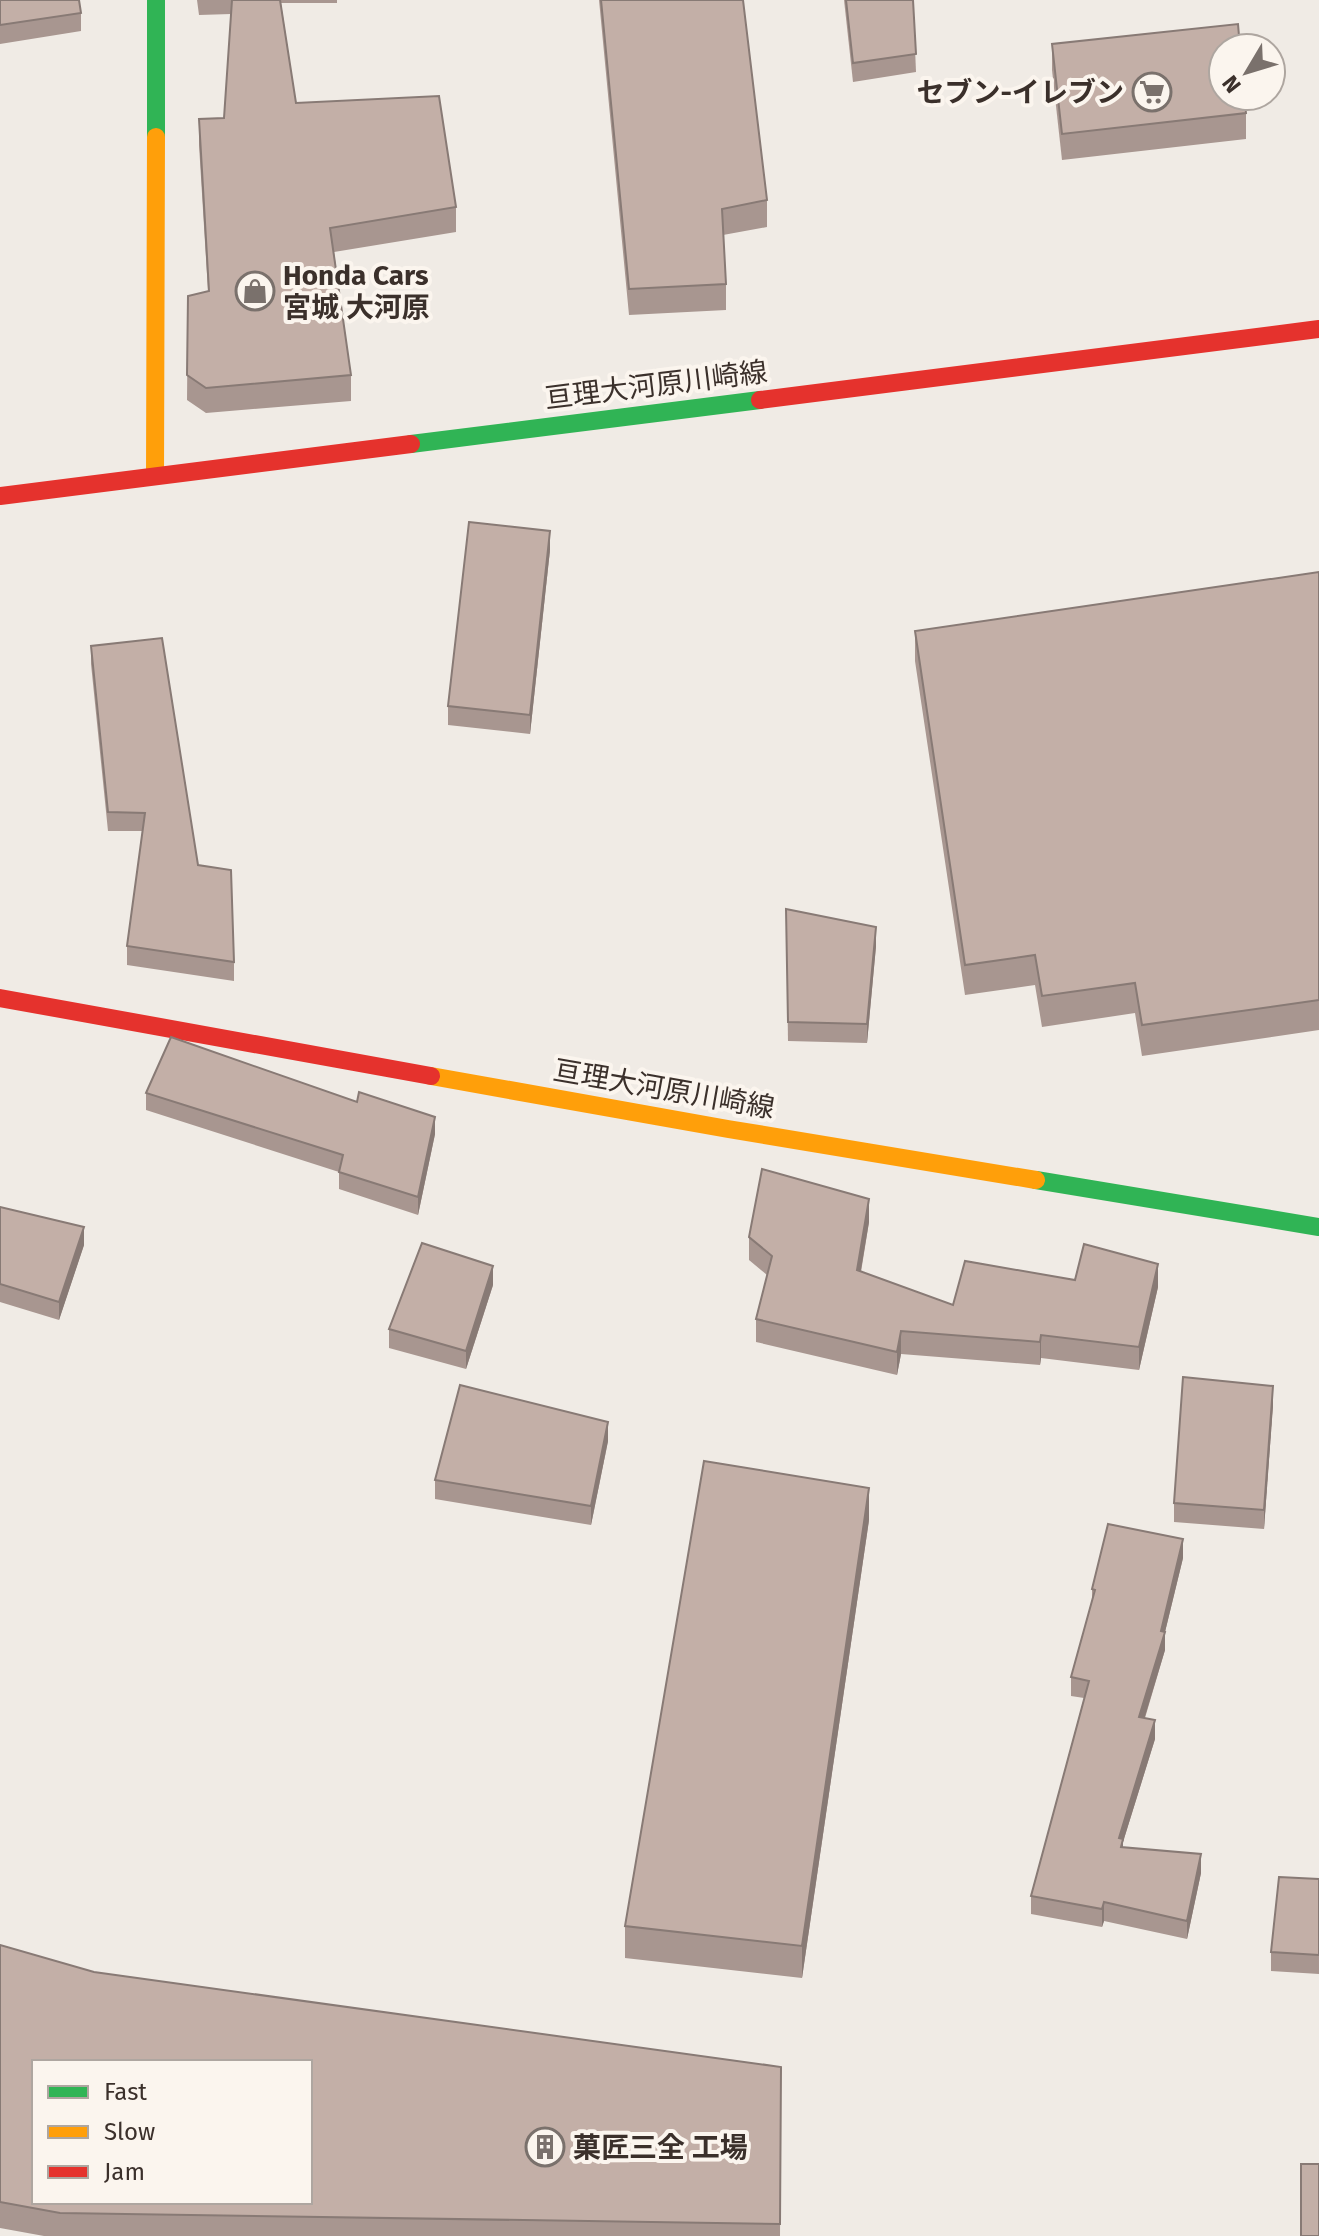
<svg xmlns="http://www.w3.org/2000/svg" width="1319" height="2236" viewBox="0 0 1319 2236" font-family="'Fira Sans','Noto Sans JP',sans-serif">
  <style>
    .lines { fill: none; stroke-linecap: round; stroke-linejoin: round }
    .fast { stroke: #30b455; stroke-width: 18 }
    .slow { stroke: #ff9f0a; stroke-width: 18 }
    .jam { stroke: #e5322d; stroke-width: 18 }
    .wall { fill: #a89690 }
    .shaded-wall { fill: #887a75 }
    .building { fill: #c3afa7; stroke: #887a75; stroke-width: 2; fill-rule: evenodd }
    .labels { text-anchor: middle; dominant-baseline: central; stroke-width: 8; stroke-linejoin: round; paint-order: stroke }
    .poi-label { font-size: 28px; font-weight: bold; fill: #3b302b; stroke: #fbf5ee; text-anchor: start }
    .street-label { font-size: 28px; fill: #3b302b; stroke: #fbf5ee }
  </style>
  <rect width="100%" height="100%" fill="#f0ebe5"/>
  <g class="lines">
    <g class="fast">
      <path d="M 156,137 L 156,0"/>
      <path d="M 411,444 L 760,400"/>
      <path d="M 1036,1180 L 1319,1227"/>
    </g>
    <g class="slow">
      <path d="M 155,476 L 156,137"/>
      <path d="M 431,1076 L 728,1129 L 1036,1180"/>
    </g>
    <g class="jam">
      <path d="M 760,400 L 1319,329"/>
      <path d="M 0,496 L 411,444"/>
      <path d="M 0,998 L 431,1076"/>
    </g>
  </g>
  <g class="wall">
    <path d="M 0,0 L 81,13 L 81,31 L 0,44 Z"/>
    <path d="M 197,0 L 337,0 L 337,3 L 281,3 L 296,103 L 456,207 L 456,232 L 334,252 L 351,375 L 351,401 L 206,413 L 187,400 L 188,296 L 208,291 L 199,145 L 199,119 L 224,118 L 231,14 L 199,15 Z"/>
    <path d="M 599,0 L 743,0 L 767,200 L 767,227 L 723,235 L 726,284 L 726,310 L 629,315 Z"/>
    <path d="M 844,0 L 913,0 L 916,72 L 853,82 Z"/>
    <path d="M 1052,44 L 1246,113 L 1246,139 L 1062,160 L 1052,70 Z"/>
    <path d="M 550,550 L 530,734 L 448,725 L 448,706 Z"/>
    <path d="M 1319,572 L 1319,1030 L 1142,1056 L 1135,1013 L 1042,1027 L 1035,985 L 965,995 L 915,661 L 915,631 Z"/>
    <path d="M 91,646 L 198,865 L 234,962 L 234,981 L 127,965 L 127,946 L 143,831 L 108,831 L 91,664 Z"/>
    <path d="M 786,909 L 876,946 L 867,1043 L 788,1041 Z"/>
    <path d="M 146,1093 L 435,1134 L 418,1215 L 339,1189 L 339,1172 L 146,1110 Z"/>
    <path d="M 0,1207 L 84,1245 L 59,1320 L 0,1302 Z"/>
    <path d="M 869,1222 L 861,1272 L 953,1305 L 1075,1280 L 1158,1287 L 1139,1370 L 1041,1358 L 1040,1365 L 901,1354 L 897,1375 L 756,1342 L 756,1319 L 767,1275 L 749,1260 L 749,1237 Z"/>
    <path d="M 493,1285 L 466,1369 L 389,1348 L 389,1329 Z"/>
    <path d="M 1273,1405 L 1264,1529 L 1174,1522 L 1174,1503 Z"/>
    <path d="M 608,1441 L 591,1525 L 435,1499 L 435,1480 Z"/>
    <path d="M 869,1520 L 802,1978 L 625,1958 L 625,1926 Z"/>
    <path d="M 1183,1558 L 1165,1632 L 1165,1650 L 1145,1718 L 1155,1739 L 1123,1842 L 1123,1847 L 1201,1873 L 1187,1939 L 1104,1921 L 1102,1927 L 1031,1914 L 1031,1896 L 1084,1698 L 1071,1696 L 1071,1677 L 1092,1602 L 1092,1589 Z"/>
    <path d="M 1319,1879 L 1319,1974 L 1271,1971 L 1271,1952 Z"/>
    <path d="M 0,1945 L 94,1972 L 781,2067 L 780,2236 L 44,2236 L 0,2228 Z"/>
  </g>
  <g class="shaded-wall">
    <path d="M 550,531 L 550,550 L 530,734 L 530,715 Z"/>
    <path d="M 876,927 L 876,946 L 867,1043 L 867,1024 Z"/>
    <path d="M 435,1117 L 435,1134 L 418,1215 L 418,1197 Z"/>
    <path d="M 869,1199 L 869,1222 L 857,1293 L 857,1270 Z"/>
    <path d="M 84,1227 L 84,1245 L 59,1320 L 59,1302 Z"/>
    <path d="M 1158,1264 L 1158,1287 L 1139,1370 L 1139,1347 Z"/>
    <path d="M 493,1266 L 493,1285 L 466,1369 L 466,1351 Z"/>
    <path d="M 901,1331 L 901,1354 L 897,1375 L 897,1352 Z"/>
    <path d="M 1041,1335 L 1041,1358 L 1040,1365 L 1040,1342 Z"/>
    <path d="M 1273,1386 L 1273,1405 L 1264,1529 L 1264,1510 Z"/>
    <path d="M 608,1422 L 608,1441 L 591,1525 L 591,1506 Z"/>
    <path d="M 869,1488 L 869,1520 L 802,1978 L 802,1946 Z"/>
    <path d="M 1183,1539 L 1183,1558 L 1165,1632 L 1165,1650 L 1139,1736 L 1139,1717 Z"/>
    <path d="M 1155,1720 L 1155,1739 L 1123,1842 L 1123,1857 L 1119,1838 Z"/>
    <path d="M 1201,1854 L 1201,1873 L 1187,1939 L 1187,1921 Z"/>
    <path d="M 1104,1902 L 1104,1921 L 1102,1927 L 1102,1909 Z"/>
  </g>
  <g class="building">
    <path d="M 0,0 L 79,0 L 81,13 L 0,25 Z"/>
    <path d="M 232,0 L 280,0 L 296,103 L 439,96 L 456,207 L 330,228 L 351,375 L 206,388 L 187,375 L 188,296 L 209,291 L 199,119 L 224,118 Z"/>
    <path d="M 601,0 L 743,0 L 767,200 L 722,209 L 726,284 L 629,289 Z"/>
    <path d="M 846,0 L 913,0 L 916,54 L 853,63 Z"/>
    <path d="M 1238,24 L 1240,48 L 1223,48 L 1223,96 L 1244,96 L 1246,113 L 1062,134 L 1052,44 Z"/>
    <path d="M 469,522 L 550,531 L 530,715 L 448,706 Z"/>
    <path d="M 1319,572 L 1319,1000 L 1142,1025 L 1135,983 L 1042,996 L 1035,955 L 965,965 L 915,631 Z"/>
    <path d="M 162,638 L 198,865 L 231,870 L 234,962 L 127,946 L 145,813 L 108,812 L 91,646 Z"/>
    <path d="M 786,909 L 876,927 L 867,1024 L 788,1022 Z"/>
    <path d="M 171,1037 L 357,1102 L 359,1092 L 435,1117 L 418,1197 L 339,1172 L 343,1155 L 146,1093 Z"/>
    <path d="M 762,1169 L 869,1199 L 857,1270 L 953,1305 L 965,1261 L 1075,1280 L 1084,1244 L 1158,1264 L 1139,1347 L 1041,1335 L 1040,1342 L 901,1331 L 897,1352 L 756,1319 L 772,1256 L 749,1237 Z"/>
    <path d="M 0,1207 L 84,1227 L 59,1302 L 0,1284 Z"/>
    <path d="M 422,1243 L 493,1266 L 466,1351 L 389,1329 Z"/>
    <path d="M 1183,1377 L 1273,1386 L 1264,1510 L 1174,1503 Z"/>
    <path d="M 460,1385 L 608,1422 L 591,1506 L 435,1480 Z"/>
    <path d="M 704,1461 L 869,1488 L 802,1946 L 625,1926 Z"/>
    <path d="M 1108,1524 L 1183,1539 L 1161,1631 L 1165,1632 L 1139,1717 L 1155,1720 L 1119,1838 L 1123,1839 L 1121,1847 L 1201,1854 L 1187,1921 L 1104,1902 L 1102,1909 L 1031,1896 L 1089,1681 L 1071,1677 L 1095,1590 L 1092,1589 Z"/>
    <path d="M 1279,1877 L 1319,1879 L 1319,1955 L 1271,1952 Z"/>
    <path d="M 0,1945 L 94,1972 L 781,2067 L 780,2224 L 60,2213 L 0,2202 ZM 34,2062 L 310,2062 L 310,2202 L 34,2202 Z"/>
    <rect x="1301" y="2164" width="18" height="72"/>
  </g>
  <defs>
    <symbol id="supermarket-ring" viewBox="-11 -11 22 22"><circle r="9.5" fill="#fbf5ee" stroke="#7a716c" stroke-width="1.5"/><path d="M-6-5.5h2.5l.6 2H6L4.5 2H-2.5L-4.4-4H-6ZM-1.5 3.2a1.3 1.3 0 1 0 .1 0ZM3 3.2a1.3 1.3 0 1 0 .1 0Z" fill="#7a716c"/></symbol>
    <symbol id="shop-ring" viewBox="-11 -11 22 22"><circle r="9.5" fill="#fbf5ee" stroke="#7a716c" stroke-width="1.5"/><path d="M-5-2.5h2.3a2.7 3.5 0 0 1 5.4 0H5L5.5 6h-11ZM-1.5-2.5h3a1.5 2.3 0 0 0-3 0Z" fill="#7a716c"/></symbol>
    <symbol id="building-ring" viewBox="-11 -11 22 22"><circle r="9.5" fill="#fbf5ee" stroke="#7a716c" stroke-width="1.5"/><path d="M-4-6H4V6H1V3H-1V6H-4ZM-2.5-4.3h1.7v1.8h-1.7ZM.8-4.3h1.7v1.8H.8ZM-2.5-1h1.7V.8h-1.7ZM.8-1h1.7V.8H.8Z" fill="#7a716c"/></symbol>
  </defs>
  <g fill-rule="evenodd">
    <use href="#supermarket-ring" x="1130" y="70" width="44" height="44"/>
    <use href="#shop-ring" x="233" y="269" width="44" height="44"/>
    <use href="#building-ring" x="523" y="2125" width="44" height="44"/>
  </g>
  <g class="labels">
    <g class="poi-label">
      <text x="1124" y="92" text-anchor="end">セブン-イレブン</text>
      <text x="283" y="275">Honda Cars<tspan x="283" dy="32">宮城 大河原</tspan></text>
      <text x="573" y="2147">菓匠三全 工場</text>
    </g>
    <g class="street-label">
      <text transform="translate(656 385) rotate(-7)">亘理大河原川崎線</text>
      <text transform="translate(664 1089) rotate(10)">亘理大河原川崎線</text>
    </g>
  </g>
  <rect x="32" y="2060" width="280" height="144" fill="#fbf5ee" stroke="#aea6a0" stroke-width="2"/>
  <rect x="48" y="2086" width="40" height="12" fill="#30b455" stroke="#aea6a0" stroke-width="2"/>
  <text x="104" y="2100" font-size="24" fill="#3b302b">Fast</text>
  <rect x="48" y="2126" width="40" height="12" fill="#ff9f0a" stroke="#aea6a0" stroke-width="2"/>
  <text x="104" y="2140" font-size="24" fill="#3b302b">Slow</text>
  <rect x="48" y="2166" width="40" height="12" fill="#e5322d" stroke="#aea6a0" stroke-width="2"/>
  <text x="104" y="2180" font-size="24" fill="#3b302b">Jam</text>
  <g transform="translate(1247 72) rotate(232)"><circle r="38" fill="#fbf5ee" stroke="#aea6a0" stroke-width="2"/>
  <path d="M0-6L14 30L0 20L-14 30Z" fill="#7a716c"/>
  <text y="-12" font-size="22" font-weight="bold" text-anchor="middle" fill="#3b302b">N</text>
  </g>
</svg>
